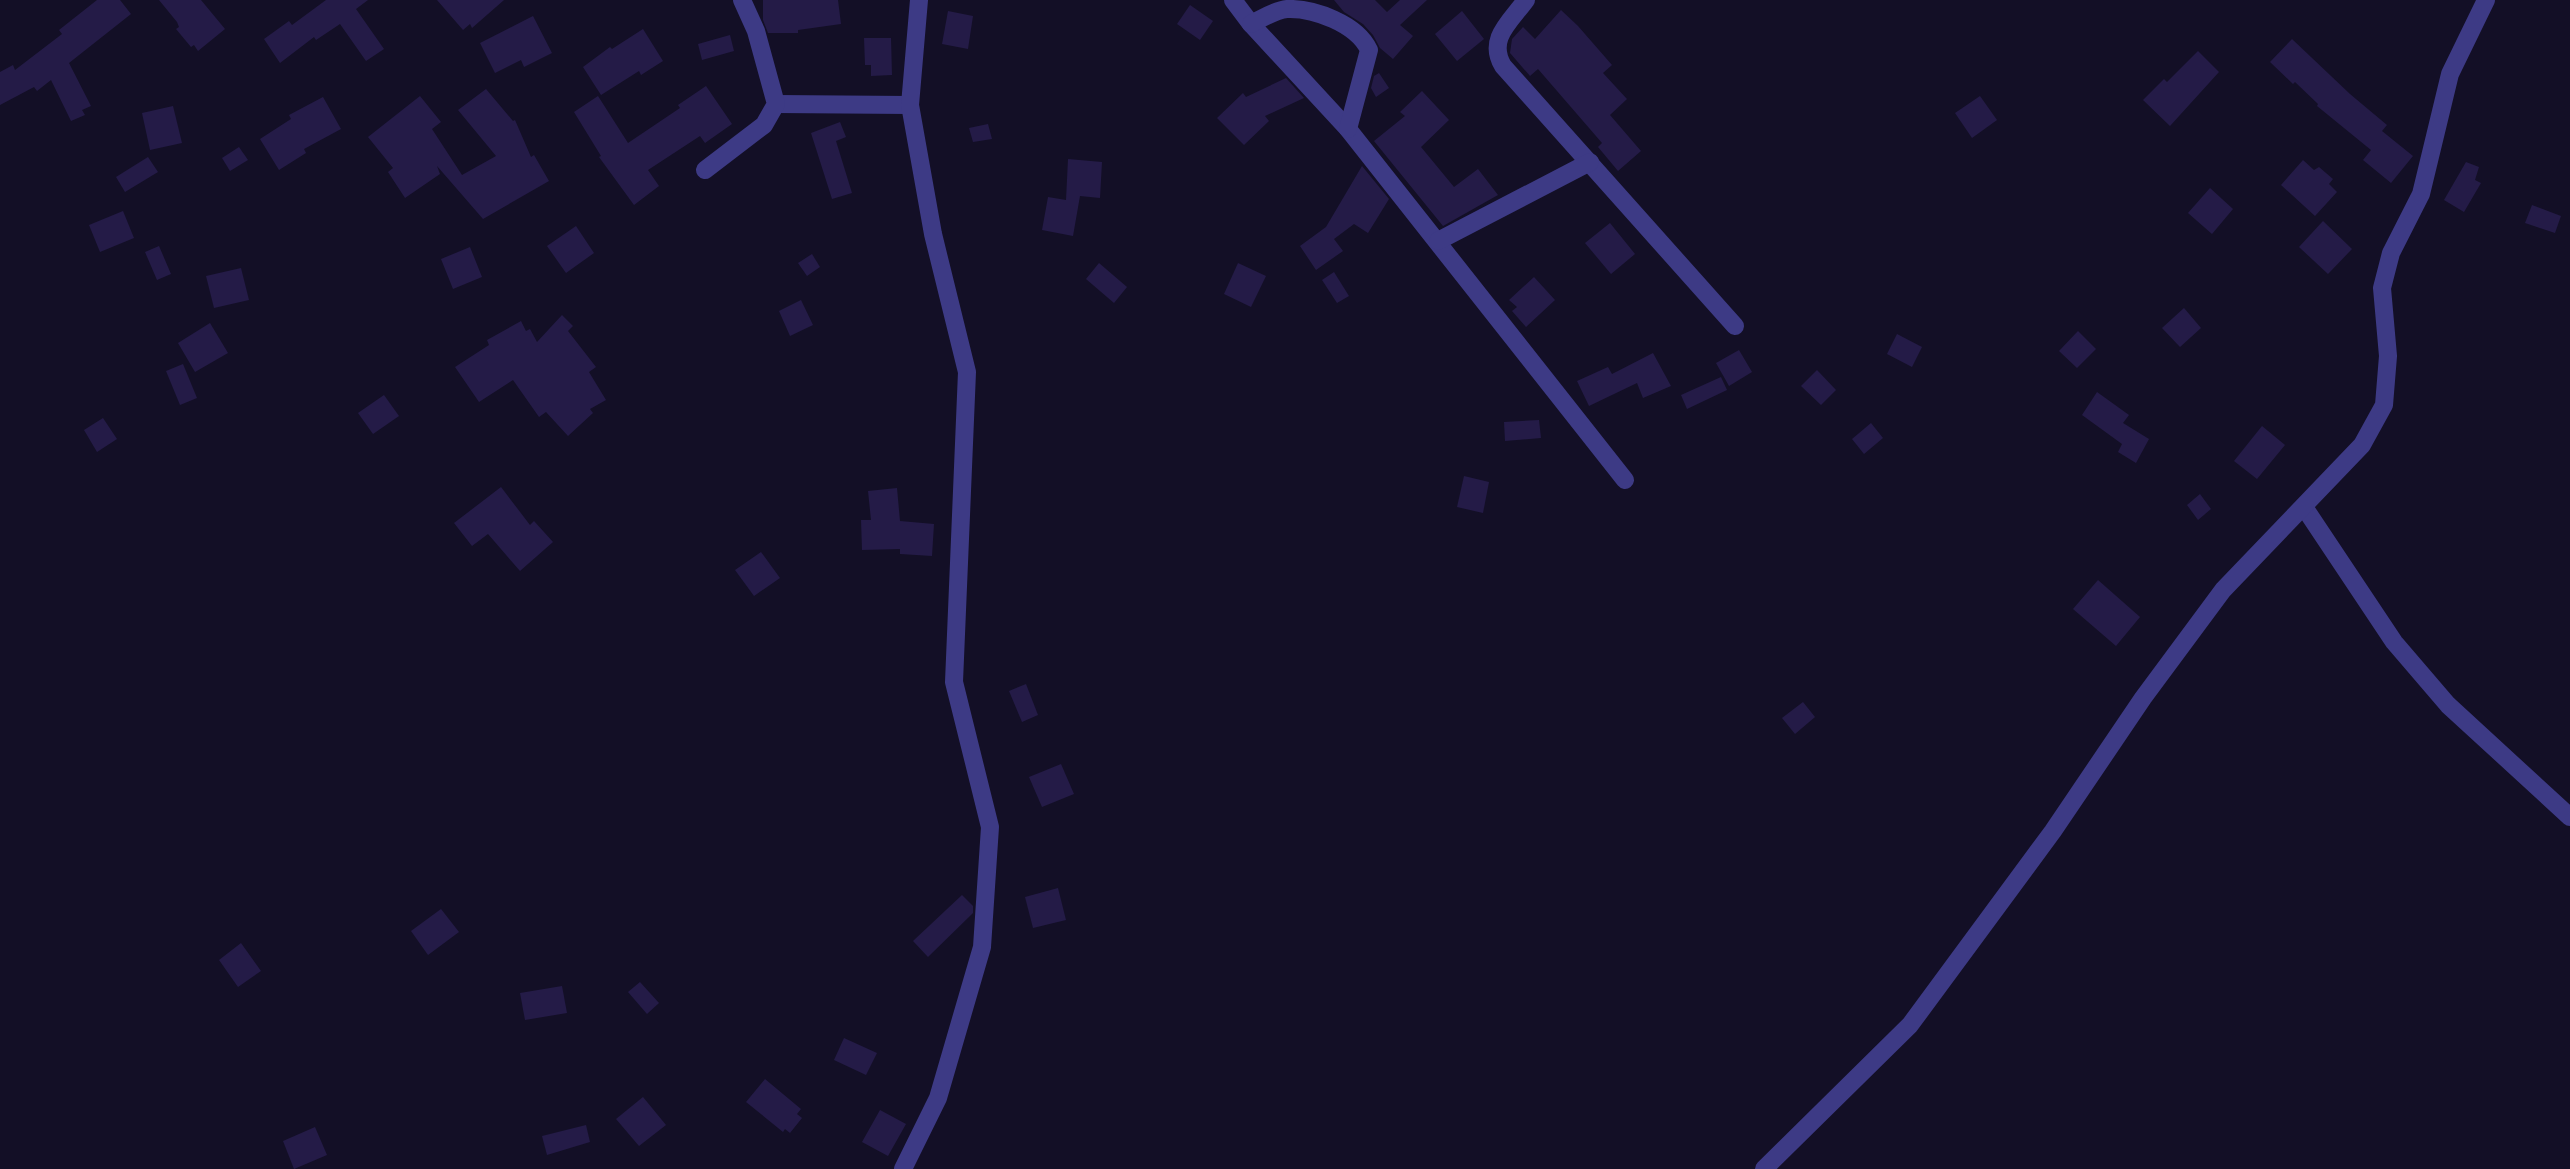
<svg xmlns="http://www.w3.org/2000/svg" width="2570" height="1169" viewBox="0 0 2570 1169" font-family="'Alegreya Sans',sans-serif">
  <style>
    .building { fill: #241b47 }
    .lines { fill: none; stroke-linecap: round; stroke-linejoin: round }
    .minor { stroke: #3d3a85; stroke-width: 18 }
  </style>
  <rect width="100%" height="100%" fill="#130f26"/>
  <g class="building">
    <path d="M 97,0 L 120,0 L 131,14 L 69,63 L 91,106 L 82,110 L 85,115 L 71,121 L 51,80 L 37,91 L 34,87 L 0,105 L 0,72 L 13,65 L 15,70 L 62,34 L 59,30 Z"/>
    <path d="M 159,0 L 201,0 L 225,29 L 198,51 L 194,45 L 191,47 L 176,29 L 179,27 L 177,22 Z"/>
    <path d="M 326,0 L 368,0 L 356,9 L 384,49 L 366,61 L 340,24 L 316,40 L 314,37 L 280,63 L 264,39 L 289,21 L 292,25 Z"/>
    <path d="M 437,0 L 504,0 L 472,28 L 470,24 L 463,30 Z"/>
    <path d="M 763,0 L 838,0 L 841,24 L 798,30 L 798,33 L 768,33 L 763,20 Z"/>
    <path d="M 1334,0 L 1375,0 L 1387,12 L 1400,0 L 1427,0 L 1400,25 L 1413,36 L 1393,59 L 1380,48 L 1373,35 L 1363,24 L 1344,12 Z"/>
    <path d="M 1190,5 L 1213,21 L 1200,40 L 1177,24 Z"/>
    <path d="M 1561,10 L 1578,26 L 1612,65 L 1603,73 L 1627,99 L 1610,115 L 1641,151 L 1618,171 L 1598,147 L 1602,143 L 1538,69 L 1530,76 L 1510,53 L 1512,39 L 1523,27 L 1535,39 Z"/>
    <path d="M 948,11 L 973,16 L 968,49 L 942,44 Z"/>
    <path d="M 1462,11 L 1484,39 L 1457,61 L 1435,34 Z"/>
    <path d="M 533,16 L 552,53 L 524,67 L 521,60 L 495,73 L 480,43 Z"/>
    <path d="M 643,29 L 663,61 L 641,75 L 639,71 L 601,95 L 583,67 L 610,47 L 612,49 Z"/>
    <path d="M 730,35 L 734,51 L 702,60 L 698,44 Z"/>
    <path d="M 864,38 L 891,38 L 892,75 L 871,76 L 871,65 L 865,65 Z"/>
    <path d="M 2292,39 L 2350,94 L 2387,125 L 2382,131 L 2413,156 L 2391,183 L 2363,160 L 2371,150 L 2317,106 L 2318,104 L 2295,82 L 2293,84 L 2270,62 Z"/>
    <path d="M 2198,51 L 2219,72 L 2170,126 L 2143,100 L 2164,79 L 2167,82 Z"/>
    <path d="M 1379,73 L 1389,88 L 1376,97 L 1371,88 L 1374,76 Z"/>
    <path d="M 1286,78 L 1304,98 L 1265,116 L 1269,121 L 1244,145 L 1217,118 L 1243,93 L 1246,97 Z"/>
    <path d="M 706,86 L 732,124 L 705,143 L 700,136 L 648,170 L 659,186 L 634,205 L 599,157 L 601,156 L 574,112 L 598,96 L 628,143 L 680,108 L 678,105 Z"/>
    <path d="M 486,89 L 513,121 L 515,120 L 531,157 L 534,155 L 549,181 L 483,219 L 437,166 L 440,174 L 405,198 L 388,172 L 393,168 L 368,137 L 420,96 L 441,122 L 432,129 L 462,175 L 496,156 L 458,110 Z"/>
    <path d="M 1422,91 L 1449,120 L 1421,147 L 1454,187 L 1478,169 L 1498,195 L 1443,226 L 1374,141 L 1405,116 L 1400,112 Z"/>
    <path d="M 1980,96 L 1997,120 L 1972,138 L 1955,113 Z"/>
    <path d="M 323,97 L 341,129 L 304,149 L 306,153 L 279,170 L 260,139 L 291,119 L 289,115 Z"/>
    <path d="M 173,106 L 182,143 L 150,150 L 142,113 Z"/>
    <path d="M 840,122 L 846,137 L 836,141 L 852,193 L 832,199 L 811,133 Z"/>
    <path d="M 988,124 L 992,139 L 973,142 L 969,128 Z"/>
    <path d="M 239,147 L 248,160 L 230,171 L 222,158 Z"/>
    <path d="M 148,157 L 158,172 L 125,192 L 116,177 Z"/>
    <path d="M 1068,159 L 1102,162 L 1100,198 L 1080,196 L 1073,236 L 1042,230 L 1048,197 L 1066,200 Z"/>
    <path d="M 2303,160 L 2314,170 L 2319,167 L 2333,179 L 2329,184 L 2337,192 L 2315,216 L 2281,185 Z"/>
    <path d="M 2466,162 L 2479,167 L 2475,180 L 2481,183 L 2464,212 L 2444,200 Z"/>
    <path d="M 1362,166 L 1389,199 L 1368,233 L 1354,224 L 1334,239 L 1343,251 L 1316,270 L 1300,246 L 1326,227 Z"/>
    <path d="M 2210,188 L 2233,209 L 2212,234 L 2188,213 Z"/>
    <path d="M 2532,205 L 2561,216 L 2555,233 L 2525,223 Z"/>
    <path d="M 123,211 L 134,238 L 100,252 L 89,225 Z"/>
    <path d="M 2323,221 L 2352,249 L 2328,274 L 2299,247 Z"/>
    <path d="M 1610,223 L 1635,254 L 1611,274 L 1585,243 Z"/>
    <path d="M 576,226 L 594,253 L 566,273 L 547,246 Z"/>
    <path d="M 159,246 L 171,274 L 157,280 L 145,252 Z"/>
    <path d="M 470,247 L 482,277 L 453,289 L 441,259 Z"/>
    <path d="M 812,254 L 820,267 L 807,276 L 798,263 Z"/>
    <path d="M 1099,263 L 1127,287 L 1114,303 L 1086,279 Z"/>
    <path d="M 1238,263 L 1266,276 L 1251,307 L 1224,294 Z"/>
    <path d="M 241,268 L 249,300 L 214,308 L 206,276 Z"/>
    <path d="M 1334,272 L 1349,296 L 1337,303 L 1322,280 Z"/>
    <path d="M 1534,277 L 1555,300 L 1526,327 L 1512,311 L 1517,307 L 1509,300 Z"/>
    <path d="M 801,300 L 813,325 L 790,336 L 779,311 Z"/>
    <path d="M 2184,308 L 2201,328 L 2180,347 L 2162,328 Z"/>
    <path d="M 562,315 L 573,326 L 568,331 L 596,367 L 589,372 L 606,400 L 590,409 L 593,413 L 568,436 L 546,412 L 539,417 L 513,380 L 479,402 L 455,367 L 489,345 L 487,340 L 521,321 L 526,331 L 530,329 L 537,342 Z"/>
    <path d="M 210,323 L 228,353 L 195,372 L 178,343 Z"/>
    <path d="M 2078,331 L 2096,349 L 2077,368 L 2059,351 Z"/>
    <path d="M 1897,334 L 1922,347 L 1912,367 L 1887,354 Z"/>
    <path d="M 1739,350 L 1752,372 L 1729,386 L 1716,363 Z"/>
    <path d="M 1653,353 L 1671,386 L 1643,398 L 1637,383 L 1589,406 L 1577,381 L 1608,367 L 1612,374 Z"/>
    <path d="M 183,364 L 197,398 L 180,405 L 166,371 Z"/>
    <path d="M 1817,370 L 1836,390 L 1821,405 L 1801,386 Z"/>
    <path d="M 1721,377 L 1727,390 L 1687,409 L 1681,395 Z"/>
    <path d="M 2097,392 L 2129,415 L 2123,423 L 2149,439 L 2136,463 L 2118,452 L 2122,444 L 2082,415 Z"/>
    <path d="M 384,395 L 399,416 L 373,434 L 358,413 Z"/>
    <path d="M 103,418 L 117,439 L 97,452 L 84,430 Z"/>
    <path d="M 1539,420 L 1541,438 L 1505,441 L 1504,422 Z"/>
    <path d="M 1871,423 L 1883,438 L 1864,454 L 1852,439 Z"/>
    <path d="M 2262,426 L 2285,445 L 2257,479 L 2234,461 Z"/>
    <path d="M 1464,476 L 1489,482 L 1483,513 L 1457,507 Z"/>
    <path d="M 501,487 L 530,525 L 534,521 L 553,542 L 520,571 L 488,534 L 472,546 L 454,523 Z"/>
    <path d="M 897,488 L 900,521 L 934,524 L 932,556 L 900,554 L 900,549 L 862,550 L 861,520 L 871,520 L 868,491 Z"/>
    <path d="M 2200,494 L 2211,509 L 2198,520 L 2187,505 Z"/>
    <path d="M 761,552 L 780,578 L 754,596 L 735,570 Z"/>
    <path d="M 2098,580 L 2140,617 L 2116,646 L 2073,609 Z"/>
    <path d="M 1026,684 L 1038,715 L 1022,722 L 1009,691 Z"/>
    <path d="M 1803,702 L 1815,717 L 1795,734 L 1782,718 Z"/>
    <path d="M 1061,764 L 1074,794 L 1042,807 L 1029,777 Z"/>
    <path d="M 1058,888 L 1066,920 L 1033,928 L 1025,897 Z"/>
    <path d="M 962,895 L 973,906 L 973,913 L 928,957 L 913,941 Z"/>
    <path d="M 441,909 L 459,932 L 428,955 L 411,931 Z"/>
    <path d="M 241,943 L 261,971 L 238,987 L 219,960 Z"/>
    <path d="M 640,982 L 659,1003 L 647,1014 L 628,992 Z"/>
    <path d="M 562,986 L 567,1013 L 525,1020 L 520,993 Z"/>
    <path d="M 844,1038 L 877,1053 L 866,1075 L 834,1060 Z"/>
    <path d="M 765,1079 L 801,1109 L 797,1114 L 802,1118 L 790,1133 L 785,1129 L 783,1132 L 746,1102 Z"/>
    <path d="M 643,1097 L 666,1125 L 639,1146 L 616,1119 Z"/>
    <path d="M 880,1110 L 906,1124 L 888,1156 L 862,1142 Z"/>
    <path d="M 586,1125 L 590,1142 L 547,1155 L 542,1136 Z"/>
    <path d="M 315,1127 L 327,1155 L 294,1169 L 283,1141 Z"/>
  </g>
  <g class="lines">
    <g class="minor">
      <path d="M 1233,0 L 1251,24 L 1348,129 L 1625,480"/>
      <path d="M 1526,0 C 1510,22 1487,39 1503,66 L 1735,326"/>
      <path d="M 1251,24 C 1261,19 1275,10 1287,9 C 1314,8 1357,24 1369,50 L 1348,129"/>
      <path d="M 776,104 L 910,105"/>
      <path d="M 705,170 L 764,125 L 776,104 L 756,31 L 742,0"/>
      <path d="M 1438,241 L 1590,162"/>
      <path d="M 2304,507 L 2394,642 L 2448,705 L 2570,817"/>
      <path d="M 903,1169 L 938,1098 L 982,947 L 990,827 L 954,682 L 967,372 L 933,234 L 910,105 L 919,0"/>
      <path d="M 1764,1169 L 1910,1025 L 2053,831 L 2143,698 L 2223,590 L 2362,445 L 2384,405 L 2388,356 L 2382,288 L 2391,253 L 2421,194 L 2450,74 L 2486,0"/>
    </g>
  </g>
</svg>
